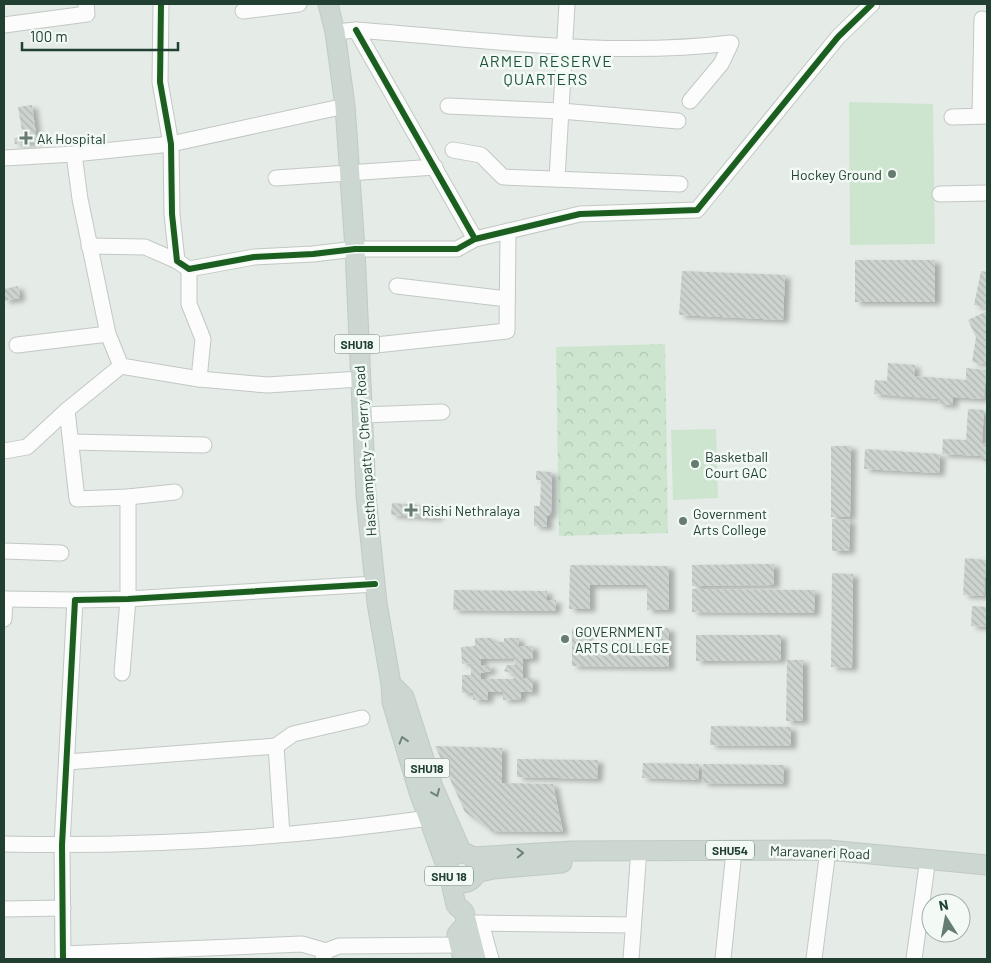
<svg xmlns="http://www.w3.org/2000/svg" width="991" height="963" viewBox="0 0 991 963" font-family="Barlow,sans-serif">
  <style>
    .park { fill: url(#park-crowns) }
    .pitch { fill: #cde5cf }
    .building { fill: url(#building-back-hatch); fill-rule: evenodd; filter: url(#shadow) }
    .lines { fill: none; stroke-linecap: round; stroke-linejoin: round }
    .minor-casing { stroke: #c2c8c4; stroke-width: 17 }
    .major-casing { stroke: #c1cac5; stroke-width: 21 }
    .minor { stroke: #fbfcfb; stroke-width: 15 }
    .major { stroke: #cdd7d2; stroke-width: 19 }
    .cycleway-casing { stroke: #f3faf5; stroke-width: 9 }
    .cycleway { stroke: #1b5e20; stroke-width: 6 }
    .oneway { stroke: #6e8479 }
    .poi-dot { fill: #667c71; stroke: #f3faf5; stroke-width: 2 }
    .labels { text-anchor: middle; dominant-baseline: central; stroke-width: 5; stroke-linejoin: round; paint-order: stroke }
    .shield { fill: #f3faf5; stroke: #60786c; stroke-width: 1 }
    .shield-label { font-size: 12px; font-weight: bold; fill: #214031 }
    .poi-label { font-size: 14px; fill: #214031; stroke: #f3faf5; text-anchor: start }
    .street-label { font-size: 14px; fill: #214031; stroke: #f3faf5 }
    .quarter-label { font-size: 16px; letter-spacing: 1px; fill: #1c533a; stroke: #f3faf5 }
  </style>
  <defs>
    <pattern id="park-crowns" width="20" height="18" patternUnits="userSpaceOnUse" patternTransform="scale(1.25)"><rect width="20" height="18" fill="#cde5cf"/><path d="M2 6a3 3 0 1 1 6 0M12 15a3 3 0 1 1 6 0" fill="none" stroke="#b0c6b2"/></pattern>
    <pattern id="building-back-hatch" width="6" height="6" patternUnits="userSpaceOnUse" patternTransform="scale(1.25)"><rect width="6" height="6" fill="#cdd4d0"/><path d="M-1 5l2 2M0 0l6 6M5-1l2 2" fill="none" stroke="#b0b7b3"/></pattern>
    <filter id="shadow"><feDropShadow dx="5.5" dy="3" stdDeviation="2.5" flood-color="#0004"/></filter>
  </defs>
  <rect width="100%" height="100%" fill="#e5ebe7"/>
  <path class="park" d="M 665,344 L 668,533 L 559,536 L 556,347 Z"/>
  <g class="pitch">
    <path d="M 849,102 L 933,104 L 935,244 L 850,245 Z"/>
    <path d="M 716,429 L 718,498 L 673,500 L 671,430 Z"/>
  </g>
  <g class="building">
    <path d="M 32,105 L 37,142 L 15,144 L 14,138 L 23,137 L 18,107 Z"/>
    <rect x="855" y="260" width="80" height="42"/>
    <path d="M 682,271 L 785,275 L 783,320 L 679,315 Z"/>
    <path d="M 981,271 L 987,272 L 987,308 L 974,305 Z"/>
    <path d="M 18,286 L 20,298 L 4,301 L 4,289 Z"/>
    <path d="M 987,311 L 987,330 L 984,331 L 987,337 L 986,364 L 972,362 L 976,337 L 968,320 Z"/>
    <path d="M 888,363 L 915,365 L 914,376 L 966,380 L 966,368 L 986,370 L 984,399 L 953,397 L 952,405 L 938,404 L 938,399 L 874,394 L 875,380 L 887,381 Z"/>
    <path d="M 968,409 L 984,410 L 982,443 L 987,443 L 987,461 L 981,461 L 982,456 L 942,454 L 943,439 L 966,440 Z"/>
    <path d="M 831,446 L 851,446 L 850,517 L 831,517 Z"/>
    <path d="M 865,449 L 940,454 L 939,473 L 864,469 Z"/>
    <path d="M 536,471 L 552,472 L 551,514 L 547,516 L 547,527 L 534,526 L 534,506 L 540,506 L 541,480 L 536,480 Z"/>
    <path d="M 392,503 L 438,506 L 437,518 L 391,515 Z"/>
    <path d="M 832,519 L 850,520 L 849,551 L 832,551 Z"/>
    <path d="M 965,558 L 986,560 L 984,596 L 963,595 Z"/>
    <path d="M 774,564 L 774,585 L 692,586 L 692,565 Z"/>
    <path d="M 570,565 L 669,566 L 669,610 L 647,610 L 647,585 L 590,585 L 590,609 L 569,609 Z"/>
    <path d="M 832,573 L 853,574 L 852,668 L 831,667 Z"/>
    <path d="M 692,589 L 815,590 L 814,613 L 692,612 Z"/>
    <path d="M 454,590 L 547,591 L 547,600 L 556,600 L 555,611 L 453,610 Z"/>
    <path d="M 972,606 L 987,607 L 987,627 L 971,626 Z"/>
    <path d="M 656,628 L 669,628 L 669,667 L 572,666 L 572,629 L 587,630 L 587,649 L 656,649 Z"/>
    <path d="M 696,635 L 781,635 L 781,660 L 696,661 Z"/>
    <path d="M 475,638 L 492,638 L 492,642 L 504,642 L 504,638 L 519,638 L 519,646 L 533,646 L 533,659 L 523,659 L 523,678 L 533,678 L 533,692 L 521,692 L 521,699 L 503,700 L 503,692 L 488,692 L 488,700 L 473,700 L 473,693 L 462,693 L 462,675 L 471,675 L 471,663 L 462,664 L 461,647 L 475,646 ZM 514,658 L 515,665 L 507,665 L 504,671 L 514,674 L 514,679 L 481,679 L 481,673 L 491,671 L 490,665 L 481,666 L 481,659 Z"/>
    <path d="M 787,660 L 803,660 L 803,721 L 786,721 Z"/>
    <path d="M 711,726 L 791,727 L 791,746 L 710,745 Z"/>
    <path d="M 435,746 L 502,748 L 502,783 L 553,784 L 563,832 L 491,831 L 465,812 Z"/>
    <path d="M 517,759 L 598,760 L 597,779 L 517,777 Z"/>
    <path d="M 643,763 L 699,764 L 698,780 L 642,778 Z"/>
    <path d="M 703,764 L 784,765 L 783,784 L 702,783 Z"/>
  </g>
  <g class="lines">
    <defs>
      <g id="minor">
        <path d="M 161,4 L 160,82 L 171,144 L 172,214 L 177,261 L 189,269 L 254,257 L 313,254 L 355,249 L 457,249 L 475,239"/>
        <path d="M 243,11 L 299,4"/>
        <path d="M 4,25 L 87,14 L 86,4"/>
        <path d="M 356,30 L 475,239 L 580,214 L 697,210 L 838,37 L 872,4"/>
        <path d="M 335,32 L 356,30 C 480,39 607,58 731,43 L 721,64 L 690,101"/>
        <path d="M 448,106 L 561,111 L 678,121"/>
        <path d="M 980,116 L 982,19"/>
        <path d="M 952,117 L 987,116"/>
        <path d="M 453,150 L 481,155 L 503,177 L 680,184"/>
        <path d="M 74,154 L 80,199 L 108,334 L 121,366 L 199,379 L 267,385 L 360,379"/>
        <path d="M 4,158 L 74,154 L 171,144 L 345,106"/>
        <path d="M 276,178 L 435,167"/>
        <path d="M 557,179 L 567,4"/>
        <path d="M 940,194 L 987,193"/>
        <path d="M 89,246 L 145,247 L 177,261"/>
        <path d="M 189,269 L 189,304 L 203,339 L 199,379"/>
        <path d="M 397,286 L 507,299"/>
        <path d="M 17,345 L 108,334"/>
        <path d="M 357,347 L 507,331 L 508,231"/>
        <path d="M 67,410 L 77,499 L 128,497 L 128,599 L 122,673"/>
        <path d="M 362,415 L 442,412"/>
        <path d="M 71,442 L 204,445"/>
        <path d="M 4,451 L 27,447 L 67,410 L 121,366"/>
        <path d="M 128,497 L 175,492"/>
        <path d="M 4,551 L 61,553"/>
        <path d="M 4,599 L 75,600"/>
        <path d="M 4,619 L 5,599"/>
        <path d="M 276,746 L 293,734 L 362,718"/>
        <path d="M 67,762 L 276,746 L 282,834"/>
        <path d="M 4,844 C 146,847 288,838 429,818"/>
        <path d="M 4,909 L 63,908"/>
        <path d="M 467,923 L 633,925"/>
        <path d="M 481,923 L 491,959"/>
        <path d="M 63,954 L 302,944 L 326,951"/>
        <path d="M 63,959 L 62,845 L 75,600 L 128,599 L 375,584"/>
        <path d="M 323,959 L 326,951 L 339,946 L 459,945"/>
        <path d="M 631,959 L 639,849"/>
        <path d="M 723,959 L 734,851"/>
        <path d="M 814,959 L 828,850"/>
        <path d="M 914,959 L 928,858"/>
      </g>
      <g id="major">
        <path d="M 328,4 L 335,32 L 345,106 L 355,249 L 366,496 L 377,603 L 391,684 L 392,702 L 419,792 L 447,868"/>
        <path d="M 392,685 L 404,697 L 433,787 L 462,853"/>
        <circle cx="462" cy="868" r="15"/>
        <path d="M 472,857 L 573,851 L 828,850 L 987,865"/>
        <path d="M 476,873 L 493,869 L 562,863"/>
        <path d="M 450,878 L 456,905 L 464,912 L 476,959"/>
        <path d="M 463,959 L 457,934 L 467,923"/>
      </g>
    </defs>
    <use href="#minor" class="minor-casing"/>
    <use href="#major" class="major-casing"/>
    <use href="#minor" class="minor"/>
    <use href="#major" class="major"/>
    <defs>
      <g id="cycleway">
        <path d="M 161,4 L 160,82 L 171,144 L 172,214 L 177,261 L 189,269 L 254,257 L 313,254 L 355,249 L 457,249 L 475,239"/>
        <path d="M 356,30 L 475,239 L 580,214 L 697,210 L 838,37 L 872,4"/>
        <path d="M 63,959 L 62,845 L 75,600 L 128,599 L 375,584"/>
      </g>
    </defs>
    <use href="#cycleway" class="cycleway-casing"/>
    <use href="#cycleway" class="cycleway"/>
  </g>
  <defs><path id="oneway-chevron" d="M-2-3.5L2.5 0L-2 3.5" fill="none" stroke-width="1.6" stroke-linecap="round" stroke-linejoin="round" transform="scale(1.25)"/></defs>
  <g class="oneway">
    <use href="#oneway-chevron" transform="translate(403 740) rotate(-107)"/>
    <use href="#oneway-chevron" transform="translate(436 793) rotate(67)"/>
    <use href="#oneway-chevron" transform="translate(520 853) rotate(-2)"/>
  </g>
  <g class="poi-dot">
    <path d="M23.5 130.5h5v5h5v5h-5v5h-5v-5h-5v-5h5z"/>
    <circle cx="892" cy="174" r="5"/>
    <circle cx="695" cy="464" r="5"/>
    <path d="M408.5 502.5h5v5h5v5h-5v5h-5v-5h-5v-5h5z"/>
    <circle cx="683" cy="521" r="5"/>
    <circle cx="565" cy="639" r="5"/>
  </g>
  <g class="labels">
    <g class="shield">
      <rect x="334.5" y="334.5" width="45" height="19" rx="4"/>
      <rect x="404.5" y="758.5" width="45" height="19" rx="4"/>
      <rect x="706" y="840.5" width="48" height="19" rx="4"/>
      <rect x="425" y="866.5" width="48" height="19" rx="4"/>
    </g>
    <g class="shield-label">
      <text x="357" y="344">SHU18</text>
      <text x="427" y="768">SHU18</text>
      <text x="730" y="850">SHU54</text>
      <text x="449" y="876">SHU 18</text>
    </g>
    <g class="poi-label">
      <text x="37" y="138">Ak Hospital</text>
      <text x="882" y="174" text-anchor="end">Hockey Ground</text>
      <text x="705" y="456">Basketball<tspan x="705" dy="16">Court GAC</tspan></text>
      <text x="422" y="510">Rishi Nethralaya</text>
      <text x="693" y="513">Government<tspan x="693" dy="16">Arts College</tspan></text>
      <text x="575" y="631">GOVERNMENT<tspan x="575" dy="16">ARTS COLLEGE</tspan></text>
    </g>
    <g class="street-label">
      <text transform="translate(365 451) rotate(-94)">Hasthampatty - Cherry Road</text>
      <text transform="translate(820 852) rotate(2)">Maravaneri Road</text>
    </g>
    <g class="quarter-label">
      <text x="546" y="60">ARMED RESERVE<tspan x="546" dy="18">QUARTERS</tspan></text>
    </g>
  </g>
  <rect width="991" height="963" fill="none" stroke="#214031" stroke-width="10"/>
  <g transform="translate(946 918) rotate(349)"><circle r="24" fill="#f3faf5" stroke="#9fb0a7"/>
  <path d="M0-4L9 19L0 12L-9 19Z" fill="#667c71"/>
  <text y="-8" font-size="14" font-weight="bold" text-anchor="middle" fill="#214031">N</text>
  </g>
  <path d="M22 42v8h156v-8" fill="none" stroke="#214031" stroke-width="2.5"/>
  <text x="30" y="42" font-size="15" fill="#214031" stroke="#f3faf5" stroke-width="4" paint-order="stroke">100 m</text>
</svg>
